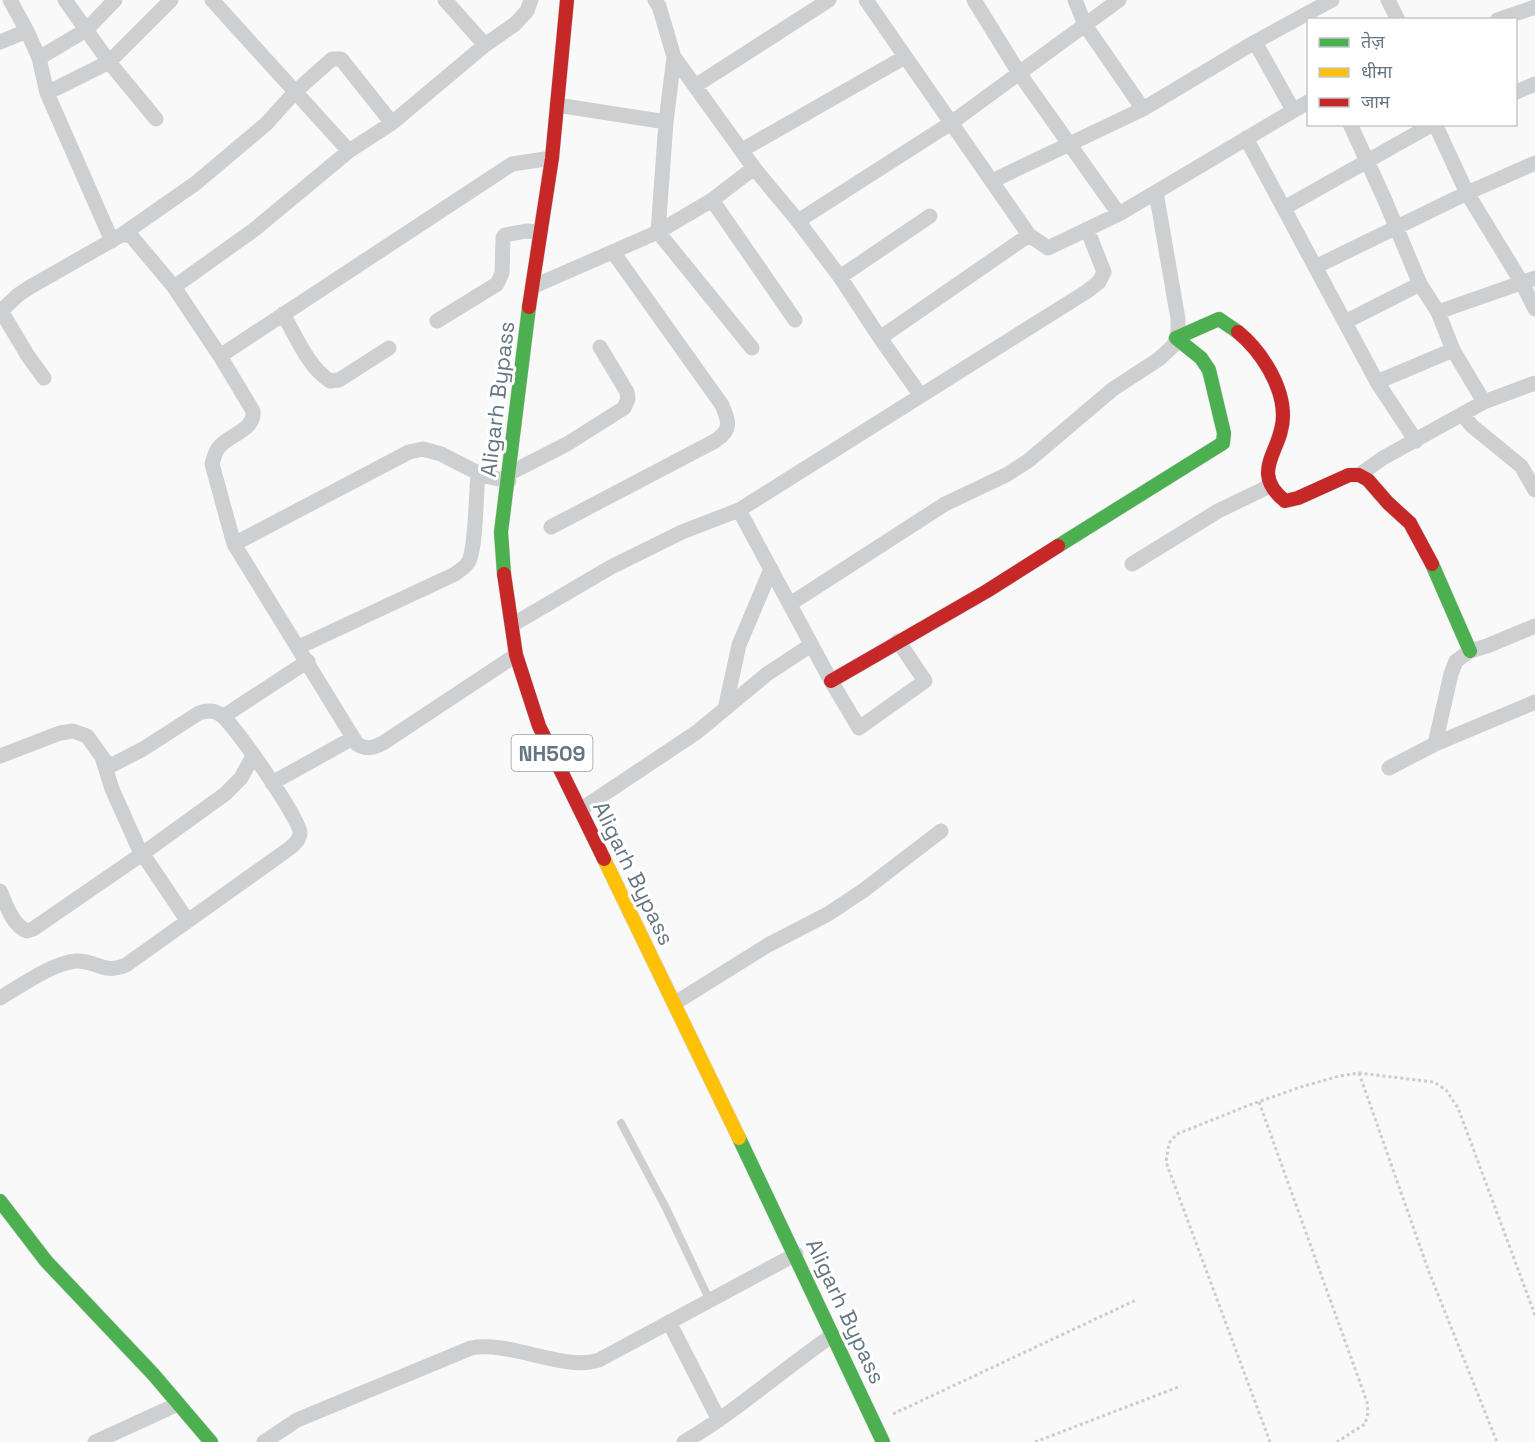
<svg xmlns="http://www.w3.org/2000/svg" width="1535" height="1442" viewBox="0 0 1535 1442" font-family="'Space Grotesk','Noto Sans Devanagari',sans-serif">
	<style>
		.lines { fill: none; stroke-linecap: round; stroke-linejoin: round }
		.fast-casing { stroke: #d5d6d7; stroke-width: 15 }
		.slow-casing { stroke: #d5d6d7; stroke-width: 15 }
		.jam-casing { stroke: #d5d6d7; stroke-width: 15 }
		.path { stroke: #cbcccd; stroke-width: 3; stroke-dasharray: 3 3; stroke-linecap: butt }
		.lane { stroke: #cecfd0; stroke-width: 8 }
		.street { stroke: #cecfd0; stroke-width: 15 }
		.fast { stroke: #4caf50; stroke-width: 14 }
		.slow { stroke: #ffc107; stroke-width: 14 }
		.jam { stroke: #c62828; stroke-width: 14 }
		.labels { text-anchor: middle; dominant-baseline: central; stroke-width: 6; stroke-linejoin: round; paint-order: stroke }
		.shield { fill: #fff; stroke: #939fa8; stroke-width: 1.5 }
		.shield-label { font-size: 21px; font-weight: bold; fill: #657683 }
		.street-label { font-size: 22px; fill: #657683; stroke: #fff }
	</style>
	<rect width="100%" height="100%" fill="#f9f9f9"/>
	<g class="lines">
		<defs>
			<path id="fast" d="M1058 546 1223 443 1224 433 1209 370 1201 358 1176 338 1219 319 1238 332
				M1432 564 1470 651
				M504 574 501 532 529 307
				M739 1138 883 1442
				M0 1201 46 1261 153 1374 211 1442"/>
			<path id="slow" d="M604 859 739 1138"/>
			<path id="jam" d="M529 307 552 158 567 0
				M1238 332C1261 351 1283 385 1283 416 1283 451 1248 471 1285 501L1298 498 1349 475H1359L1368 480 1388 503 1410 523 1432 564
				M504 574 516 655 539 726 604 859
				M831 681 987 591 1058 546"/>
		</defs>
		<use href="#fast" class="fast-casing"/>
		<use href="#slow" class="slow-casing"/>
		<use href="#jam" class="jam-casing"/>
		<path class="path" d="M1359 1073 1429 1272 1497 1442
			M1259 1102 1367 1402 1368 1413 1365 1424 1337 1442
			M893 1414 1136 1300
			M1035 1442 1181 1386
			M1270 1442 1166 1162 1169 1143 1177 1134 1252 1104 1301 1087 1339 1076 1359 1073 1434 1082 1446 1090 1458 1108 1535 1315"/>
		<path class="lane" d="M621 1123 666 1208 710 1301"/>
		<path class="street" d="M10 0 27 31 39 58 47 93 112 241
			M65 0 109 62 156 119
			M212 0 349 151
			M445 0 485 45
			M655 0 659 6 674 57 754 168 798 221 840 277 880 338 1029 235
			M866 0 1029 235 1048 248 1119 214 1308 102
			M974 0 1019 73 1119 214
			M1075 0 1085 25 1143 109 1255 42 1332 0
			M1388 0 1398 20
			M1497 20 1535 7
			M0 42 27 31
			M1255 42 1293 110
			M674 57 666 122 658 232 752 348
			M39 58 86 30 115 0
			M695 86 829 0
			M1516 92 1535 84
			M47 93 109 62 171 0
			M557 105 666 122
			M1350 124 1384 198 1420 284 1438 312 1453 350 1484 402 1535 383
			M1435 124 1467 193 1522 283 1535 309
			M1246 138 1377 382 1416 441
			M742 150 905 57
			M992 181 1143 109
			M712 200 795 320
			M1284 208 1433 124
			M798 221 951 123 1119 0
			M123 234 196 183 266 124 295 92 332 59H341L392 123
			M1315 267 1467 193 1535 163
			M840 277 930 216
			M174 287 255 229 349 151 392 123 485 45 515 24 527 11 531 0
			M532 287 658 232 712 200 754 168
			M0 309 28 356 44 378
			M1 311 18 295 30 287 123 234 132 237 174 287 220 356 253 411C255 430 231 434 220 446 215 451 214 457 212 464L234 544 357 744C367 750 373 748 383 743L516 655
			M1438 312 1535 278
			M283 314C296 336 308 367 330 381L339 380 389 348
			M437 321 497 284 502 273 503 238 505 235 526 231 540 232
			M1345 322 1420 284
			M880 338 921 396
			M220 356 512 164 552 158
			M1377 382 1453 350
			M1462 414 1472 426 1521 466 1535 490
			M510 473 567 444 624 408 628 399 627 392 600 347
			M1359 475 1383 458 1484 402
			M739 510 831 681 859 728 925 681 898 641
			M551 527 715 441C732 430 729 422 722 405L613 252
			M234 544 409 452 423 449 441 454 484 476 509 481
			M1132 564 1218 511 1270 486
			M790 604 945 504 1006 475 1028 461 1113 389 1159 359 1174 345 1178 331V319L1156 192
			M512 625 611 567 682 532 739 510 1086 292 1099 282 1104 272 1087 229
			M299 647 455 574C460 570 466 567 469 561 476 546 476 493 478 474
			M725 709 739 645 771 569
			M224 716 308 661
			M1435 744 1451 674 1456 661 1470 651 1487 646 1535 626
			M0 756 60 733 73 731 87 736 105 761 112 765 143 749 199 713C208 710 214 710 221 715 233 723 301 820 300 833 300 839 295 844 290 848L126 965C104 975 96 960 76 961 52 963 21 986 0 998
			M102 757 112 789 138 847 187 920
			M1389 768 1435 744 1535 702
			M272 783 353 738
			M580 810 697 732 767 674 811 645
			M0 891C6 904 12 925 27 931L33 929 142 854 225 794 241 778 253 756
			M675 1003 768 945 828 914 864 890 941 831
			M669 1322 719 1420
			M95 1442 178 1404
			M264 1442 297 1420 471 1348C509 1340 564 1372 599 1360L796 1254
			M684 1442C737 1411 783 1369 833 1335"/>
		<use href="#fast" class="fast"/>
		<use href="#slow" class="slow"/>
		<use href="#jam" class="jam"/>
	</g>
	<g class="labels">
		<rect class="shield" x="511.5" y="735" width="81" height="36" rx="4.5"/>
		<g class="shield-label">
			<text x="552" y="753">NH509</text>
		</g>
		<g class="street-label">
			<text transform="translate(497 399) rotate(-83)">Aligarh Bypass</text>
			<text transform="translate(634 873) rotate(64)">Aligarh Bypass</text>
			<text transform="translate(846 1311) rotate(65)">Aligarh Bypass</text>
		</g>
	</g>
	<rect x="1307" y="18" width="210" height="108" fill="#ffffff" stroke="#c1c8cd" stroke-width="1.5"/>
	<rect x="1319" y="38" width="30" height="9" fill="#4caf50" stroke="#c1c8cd" stroke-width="1.5"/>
	<text x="1361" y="48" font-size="18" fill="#657683">तेज़</text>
	<rect x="1319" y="68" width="30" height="9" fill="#ffc107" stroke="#c1c8cd" stroke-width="1.5"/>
	<text x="1361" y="78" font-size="18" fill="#657683">धीमा</text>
	<rect x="1319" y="98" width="30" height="9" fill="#c62828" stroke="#c1c8cd" stroke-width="1.5"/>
	<text x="1361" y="108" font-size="18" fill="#657683">जाम</text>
</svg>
